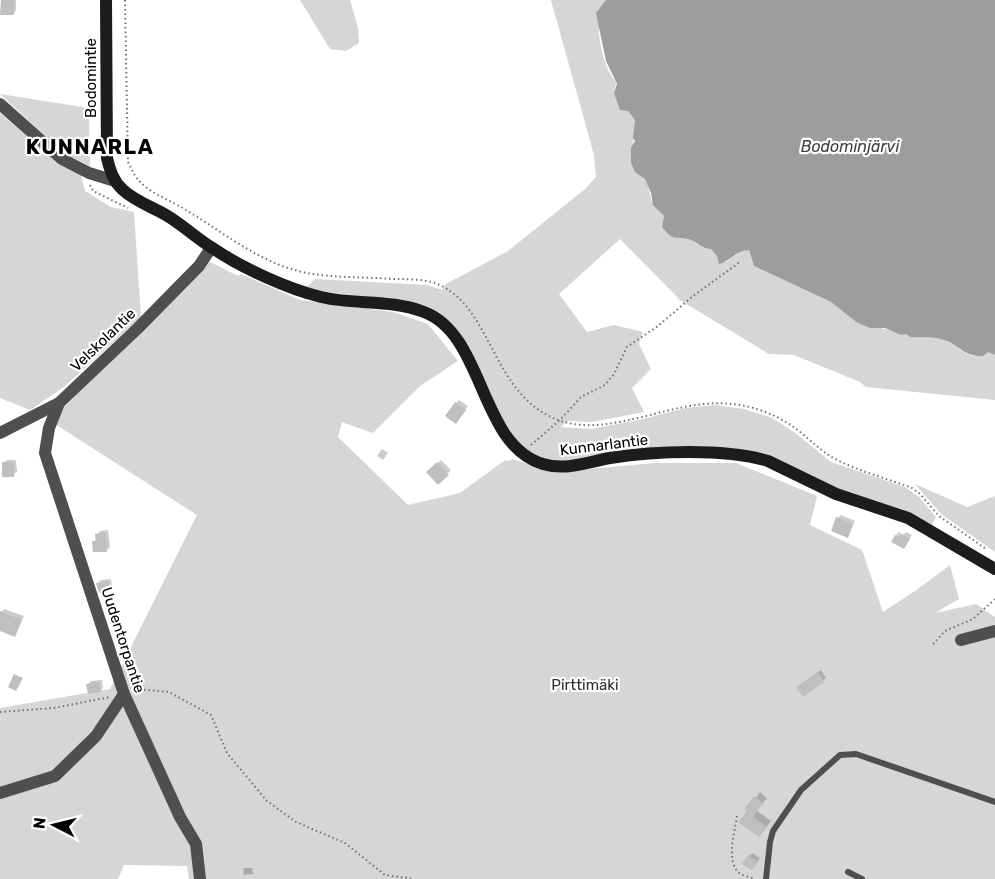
<svg xmlns="http://www.w3.org/2000/svg" width="995" height="879" viewBox="0 0 995 879" font-family="Rubik,sans-serif">
	<style>
		.green { fill: #d6d6d6 }
		.water { fill: #9d9d9d }
		.shadow { fill: #0003 }
		.building { fill: #bfbfbf }
		.lines { fill: none; stroke-linecap: round; stroke-linejoin: round }
		.path { stroke: #717171; stroke-width: 2; stroke-dasharray: 1.5 3; stroke-linecap: butt }
		.service { stroke: #4f4f4f; stroke-width: 6 }
		.minor { stroke: #4f4f4f; stroke-width: 12 }
		.tertiary { stroke: #4f4f4f; stroke-width: 12 }
		.secondary { stroke: #1c1c1c; stroke-width: 12 }
		.labels { text-anchor: middle; dominant-baseline: central; stroke-width: 4.5; stroke-linejoin: round; paint-order: stroke }
		.street-label { font-size: 15px; fill: #000; stroke: #fff }
		.park-label { font-size: 15px; fill: #2d2d2d; stroke: #fff }
		.water-label { font-size: 16px; font-style: italic; fill: #3e3e3e; stroke: #fff }
		.district-label { font-size: 21px; font-weight: bold; letter-spacing: 1.5px; fill: #000; stroke: #fff }
	</style>
	<rect width="100%" height="100%" fill="#fff"/>
	<path class="green" d="M300 0H350L358 28 359 43 346 51 330 49Z
		M551 0H606C604 10 598 23 599 33 600 48 606 71 616 82L614 93 635 120C636 133 631 148 632 162 632 173 640 172 645 179 650 186 649 195 652 201 654 206 660 212 664 216L662 227 664 229 689 239 706 249H711L718 256V260L726 262 745 249 749 250 754 266 831 302 856 322 906 334 911 337C922 338 933 336 944 340 960 345 968 364 988 352L995 355V400L866 387 860 382 794 355 769 354 680 300 620 239 559 294 587 332 614 325 643 332 639 344 651 369 632 388 644 412 592 422 568 421 561 427 591 429 639 420 686 408 715 405 744 409 772 418 794 432 831 462 905 487 919 497 936 517 932 525 910 514 846 494 742 450 571 462 545 459 528 451 517 440 499 414 462 337 414 303 320 291 306 288 315 279 427 285 442 290 446 284 508 251 585 189 596 177 594 155Z
		M0 94 89 108 90 166 64 153Z
		M0 113 56 161 81 175 85 191 111 207 134 212 141 317 64 387 30 410 0 398Z
		M210 262 238 276 241 274 300 300 393 312 428 324 458 361 420 386 373 433 342 422 338 437 408 505 460 493 505 460 509 461 512 459 555 472 655 463H736L817 496 810 525 862 550 883 612 915 591 950 565 959 599 935 613 976 604 995 617V879H189L187 866 124 865 118 879H0V708L110 689 197 515 50 421Z
		M915 484 967 507 995 496V552L941 514Z"/>
	<path class="water" d="M606 0H995V355L988 352 983 356C963 357 957 343 944 340 933 336 921 338 910 337L906 334 901 335 885 328H870L856 322 831 302 754 266 749 250C738 250 730 261 719 264L717 256 711 249C701 249 697 241 688 239 673 235 675 243 662 227L664 216 653 205 651 193 645 179 635 172 631 163V148L635 141 633 138 635 120 628 111 620 110 614 93 617 84 606 61 596 13Z"/>
	<path class="shadow" d="M2 0H16V10L13 14Z
		M459 400 468 406 459 419 456 403Z
		M382 449 388 453 383 460 377 456Z
		M7 460H16L17 472 13 475 4 463Z
		M441 460 451 470 438 483 428 472Z
		M841 515 855 521 848 536 838 518Z
		M108 530 110 547 107 550 94 542 100 531Z
		M899 532 903 535 906 532 912 535 904 547 896 535Z
		M111 579 112 587 109 590 98 583 101 580Z
		M4 609 24 616 15 635 0 627V615Z
		M821 670 826 678 803 694 801 684Z
		M102 680 103 688 100 691 88 684 91 681Z
		M760 792 767 798 757 811 771 821 764 830 740 821Z
		M752 853 760 858 755 865 749 856Z
		M244 868H252L253 874 243 875Z"/>
	<path class="building" d="M1 0H14V15H0Z
		M455 402 466 410 456 424 445 416Z
		M2 462H14V477H2Z
		M437 462 449 475 438 485 426 472Z
		M836 517 853 524 848 538 831 531Z
		M105 532 107 552H93L92 541H96L95 534Z
		M902 534 910 539 904 549 891 542 895 535 900 537Z
		M108 581 109 591 99 593 96 583Z
		M0 611 22 620 15 637 0 631Z
		M818 672 824 682 803 697 796 687Z
		M14 674 23 678 16 691 8 687Z
		M99 682 101 692 88 694 86 684Z
		M754 796 763 803 753 817 767 827 759 837 738 822 747 811 744 809Z
		M748 855 758 862 752 870 742 864Z"/>
	<g class="lines">
		<path class="path" d="M125 0 128 162C132 169 134 176 140 182 152 194 172 201 186 210 226 234 261 264 307 273 335 278 365 277 394 279 407 279 422 279 435 283 494 305 490 397 561 421 613 438 676 397 732 404 754 406 777 415 795 428 810 439 822 453 839 461 862 472 888 479 912 488L920 494 939 516 986 549
			M90 185 93 191 128 208
			M531 445 560 420 581 397 605 385 614 374 627 347 658 326 693 296 740 262
			M933 644 945 631 973 619 995 599
			M135 689 169 692 211 715 227 753 267 801 296 822 345 843 385 875 414 879
			M0 712 54 708 110 697
			M737 816C735 831 726 859 738 872 742 876 750 877 755 879"/>
		<path class="service" d="M848 872 862 879
			M766 879 770 842 773 831 801 790 840 755 856 754 995 802"/>
		<path class="minor" d="M0 104 62 159 89 173 115 181
			M59 403 49 428 45 453 124 694 180 817 196 844 200 879
			M961 640 995 631
			M0 793 55 776 96 736 124 694"/>
		<path class="tertiary" d="M0 433 59 403 138 328 199 266 211 248"/>
		<path class="secondary" d="M106 0 107 158C110 170 113 181 123 190 135 201 152 207 166 215 183 225 197 239 214 249 242 268 288 289 321 297 355 305 391 299 424 312 485 335 479 445 543 464 566 471 588 462 610 458 654 451 725 448 768 461L836 494 908 518 995 569"/>
	</g>
	<g class="labels">
		<g class="street-label">
			<text transform="translate(91 78) rotate(-90)">Bodomintie</text>
			<text transform="translate(103 340) rotate(-44)">Velskolantie</text>
			<text transform="translate(604 445) rotate(-7)">Kunnarlantie</text>
			<text transform="translate(123 640) rotate(72)">Uudentorpantie</text>
		</g>
		<g class="park-label">
			<text x="585" y="685">Pirttimäki</text>
		</g>
		<g class="water-label">
			<text x="850" y="146">Bodominjärvi</text>
		</g>
		<g class="district-label">
			<text x="90" y="146">KUNNARLA</text>
		</g>
	</g>
	<g transform="translate(54 825) rotate(277)" stroke="#ffffff" stroke-width="4.5" paint-order="stroke">
	<path d="M0-4.5L10 22L0 15L-10 22Z" fill="#000000"/>
	<text y="-9" font-size="16" font-weight="bold" text-anchor="middle" fill="#000000">N</text>
	</g>
</svg>
